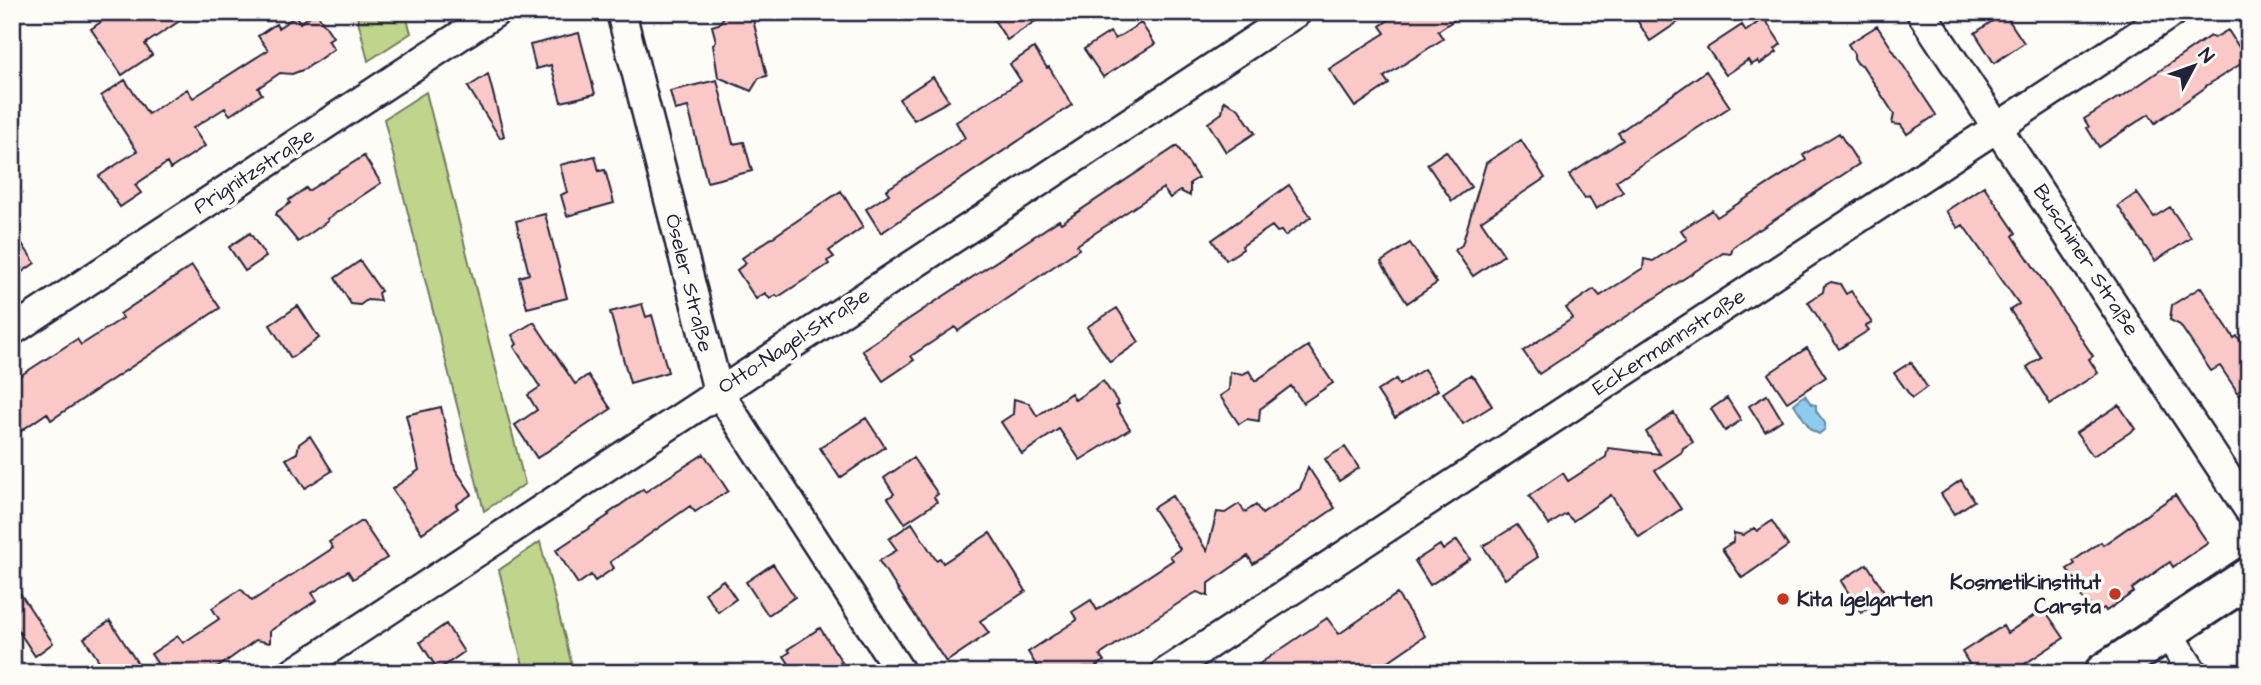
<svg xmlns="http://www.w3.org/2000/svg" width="2261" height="685" viewBox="0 0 2261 685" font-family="'Architects Daughter',sans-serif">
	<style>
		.green { fill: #bfd58b; stroke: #707c63; stroke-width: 2 }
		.water { fill: #8dccee; stroke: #6288a6; stroke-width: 2 }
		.building { fill: #fac9c7; stroke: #22223b; stroke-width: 2 }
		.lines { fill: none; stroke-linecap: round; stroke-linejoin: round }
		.street-casing { stroke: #22223b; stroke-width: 33 }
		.secondary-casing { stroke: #22223b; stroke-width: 44 }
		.street { stroke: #fdfcf7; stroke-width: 28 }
		.secondary { stroke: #fdfcf7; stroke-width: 38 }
		.poi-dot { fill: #c8321e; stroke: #fdfcf7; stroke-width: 2.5 }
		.labels { text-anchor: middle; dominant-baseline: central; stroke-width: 7; stroke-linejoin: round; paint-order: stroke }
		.street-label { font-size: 21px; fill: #22223b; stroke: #fdfcf7 }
		.poi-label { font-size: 21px; font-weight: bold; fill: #22223b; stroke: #fdfcf7; text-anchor: end }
	</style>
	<rect width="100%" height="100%" fill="#fdfcf7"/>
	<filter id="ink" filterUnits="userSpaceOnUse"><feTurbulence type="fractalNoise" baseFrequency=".0143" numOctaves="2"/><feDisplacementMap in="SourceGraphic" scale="14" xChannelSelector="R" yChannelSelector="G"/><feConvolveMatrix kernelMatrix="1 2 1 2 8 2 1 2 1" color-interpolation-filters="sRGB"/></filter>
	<g filter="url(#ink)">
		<path class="green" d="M356 12H405L411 33 368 61Z
			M426 92 525 484 484 511 384 119Z
			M540 542 574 673H525L499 570Z"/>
		<path class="water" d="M1805 395 1811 404 1816 405V411L1825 423V429L1819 434 1811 430 1794 404Z"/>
		<path class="building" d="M115 12H193L145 44 152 55 122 75 91 29Z
			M316 12 333 37 328 40 334 49 305 69 292 74 280 73 258 88 262 94 230 115 225 108 193 128 205 146 170 169 167 163 135 185 141 193 120 207 99 176 137 151 101 96 125 80 148 114 187 89 193 98 268 50 258 36 276 24 278 28 296 16 300 23Z
			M727 12H733L744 18 752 16 767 76 759 78 751 91 718 77 713 45 716 41 712 26 719 24Z
			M989 12H1049L1007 40Z
			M1400 12H1466L1438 31 1443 39 1384 77 1389 84 1355 107 1329 69 1385 33 1380 26Z
			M1632 12H1693L1650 41Z
			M2004 13 2024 43 1994 63 1975 33Z
			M1764 18 1781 44 1775 49 1777 52 1760 64 1758 61 1751 65 1748 60 1726 75 1707 48 1742 25 1746 31Z
			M1141 23 1155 44 1103 77 1084 49 1110 32 1115 39Z
			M1877 26 1936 115 1907 134 1901 125 1892 124 1894 114 1862 65 1858 64 1854 58V54L1848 44Z
			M2228 30 2247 60 2206 86V87L2155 123 2149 114 2099 147 2087 128 2089 127 2084 119 2119 97 2120 98 2210 36 2214 38Z
			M579 33 595 94 561 102 551 65 536 69 530 45Z
			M1034 48 1047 68 1049 67 1072 105 881 233 866 209 889 194 886 190 965 138 956 122 1021 81 1010 64Z
			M1706 71 1730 107 1616 181 1623 192 1596 209 1589 197 1585 199 1569 175 1623 140 1618 133Z
			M488 74 504 136 500 138 468 87Z
			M933 77 949 101 914 120 899 99Z
			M717 80 733 144 744 142 752 171 707 182 688 107 675 110 670 91Z
			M1224 101 1238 108 1255 133 1226 152 1208 123 1222 113Z
			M1839 133 1859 164 1759 230 1758 229 1733 247 1731 254 1723 253 1539 374 1523 351 1573 318 1566 308 1594 289 1600 296 1643 268 1644 259 1653 261 1687 239 1681 230 1712 210 1717 217 1806 160 1803 155Z
			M1521 140 1545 178 1481 221 1504 255 1473 276 1455 250 1462 245 1486 163Z
			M1177 146 1198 178 1190 183V196L1180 191 1170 198 1163 188 1077 245 1079 249 1024 287 958 331 955 327 911 356 914 360 883 381 862 350 1059 220 1061 223Z
			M1446 151 1471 187 1452 201 1427 164Z
			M364 156 381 183 327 219 328 221 298 242 276 215 277 212 290 203 289 200 306 188 308 191Z
			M595 156 599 171 605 170 614 203 567 216 561 195 567 192 560 165Z
			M1289 185 1311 217 1285 236 1281 231 1277 232 1272 226 1242 246 1243 249 1226 260 1212 240Z
			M1984 186 2016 233 2013 236 2093 356 2089 359 2098 373 2050 404 2027 367 2041 357 2010 310 2019 304 1963 225 1958 228 1946 211Z
			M841 191 863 227 829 251 834 257 827 261 829 264 778 297 776 295 770 299 765 293 756 299 737 270 746 263 742 258Z
			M2137 193 2154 217 2170 207 2191 238 2155 261 2118 206Z
			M545 214 567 298 527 308 519 277 529 274 516 221Z
			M12 229 35 263 12 279Z
			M250 233 266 257 245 271 229 247Z
			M1410 243 1437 283 1407 303 1381 262Z
			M360 261 381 291 378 293 380 301 367 300 360 305 351 304 335 278Z
			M192 266 220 308 51 420 47 413 12 437V381L77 339 81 345 123 318 120 314Z
			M1831 282 1840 284 1846 294 1851 291 1872 323 1866 326 1869 330 1839 349 1808 302 1823 292 1824 286Z
			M2201 287 2234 338 2237 336 2249 353V409L2220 366 2211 371 2180 325 2170 320 2172 305Z
			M642 304 646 317 652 315 668 372 630 383 610 312Z
			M298 306 319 338 291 358 270 325Z
			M1117 308 1139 342 1110 362 1087 327Z
			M534 322 575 384 588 375 611 409 537 458 515 425 537 410 528 395 540 387 514 347 517 344 512 335Z
			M1308 346 1333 383 1303 403 1291 386 1260 409 1259 421 1247 419 1239 424 1220 396 1229 390 1230 372 1243 374 1249 371 1255 381Z
			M1807 348 1826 377 1787 402 1768 374Z
			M1911 362 1927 387 1912 398 1894 373Z
			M1424 369 1438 390 1395 418 1377 391 1396 379 1399 385Z
			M1470 375 1475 378 1492 406 1463 424 1443 393Z
			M1103 381 1119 404 1116 406 1130 429 1080 460 1059 429 1022 454 1001 422 1013 414 1014 399 1029 403 1037 416 1071 393 1075 400Z
			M1767 395 1782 420 1765 431 1749 406Z
			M1727 398 1741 420 1725 431 1711 409Z
			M2119 405 2135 429 2093 456 2076 433Z
			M441 407 455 469 472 494 456 505 458 508 422 533 392 489 419 470 406 415Z
			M1674 413 1693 442 1683 448 1682 452 1655 470 1681 509 1639 537 1611 495 1573 521 1566 514 1549 525 1529 496 1563 473 1568 481 1606 457 1608 448 1660 454 1646 432Z
			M866 418 885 447 840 478 820 448Z
			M310 436 332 471 305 488 286 459 297 453 299 444Z
			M1345 447 1359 468 1339 481 1325 459Z
			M704 454 728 491 695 512 690 506 610 562 614 568 595 581 591 575 578 584 556 550 609 515 608 514 643 489 645 492Z
			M913 458 938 494 934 497 937 502 905 523 888 498 894 494 884 478Z
			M1308 467 1335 508 1253 564 1248 556 1208 584V596L1197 592 1188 597 1100 655 1104 661 1086 673H1041L1028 652 1077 620 1072 612 1091 600 1097 610 1173 560 1170 556 1180 549 1153 508 1172 496 1207 551 1217 512 1225 513 1239 504 1245 512 1256 505 1262 514 1300 489Z
			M1961 480 1974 501 1954 514 1941 494Z
			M2175 495 2208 543 2173 567 2170 562 2132 589 2134 592 2106 611 2104 608 2096 613 2090 605 2088 607 2070 579 2073 578 2067 569 2075 564 2073 561 2101 542 2103 545Z
			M362 521 387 558 353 579 348 571 312 593 317 600 270 631V643L256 640 210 673H164L151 654 178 636 183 643 219 619 212 608 241 589 252 601 333 548 329 542Z
			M1772 521 1788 546 1742 578 1722 549 1733 542 1734 533 1743 535 1754 528 1757 531Z
			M912 523 936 560 940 558 943 563 990 533 1026 591 980 621 989 633 946 662 879 561 897 550 889 539Z
			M1517 525 1538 557 1505 579 1483 546Z
			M1457 540 1470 559 1430 585 1415 561 1440 545 1443 550Z
			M773 564 795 597 768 615 746 582Z
			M1867 564 1887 596 1861 613 1841 581Z
			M723 580 736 599 718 612 705 593Z
			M12 581 53 643 35 656 12 621Z
			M1397 594 1425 636 1371 673H1246L1327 618 1339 634Z
			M2044 609 2064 638 2011 673H1975L1962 652 2003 626 2007 633Z
			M110 621 144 673H107L84 638Z
			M446 624 464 652 438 670 420 642Z
			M820 628 842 662 826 673H795L784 656 790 652 788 649Z"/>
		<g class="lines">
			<defs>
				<path id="street" d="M621 12 718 391 901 673
					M1921 12 2249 510
					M12 331 496 12
					M2167 632 2193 673
					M293 673C628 453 961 230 1297 12
					M1165 673 2173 12"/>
				<path id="secondary" d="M2104 673 2249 577"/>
			</defs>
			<use href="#street" class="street-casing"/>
			<use href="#secondary" class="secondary-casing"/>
			<use href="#street" class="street"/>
			<use href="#secondary" class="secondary"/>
		</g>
	</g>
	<g class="poi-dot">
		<circle cx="2115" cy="594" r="7"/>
		<circle cx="1783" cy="599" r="7"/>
	</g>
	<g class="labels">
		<g class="street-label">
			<text transform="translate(254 171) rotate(-33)">Prignitzstraße</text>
			<text transform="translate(2086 260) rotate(57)">Buschiner Straße</text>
			<text transform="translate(689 283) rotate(76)">Öseler Straße</text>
			<text transform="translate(794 341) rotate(-33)">Otto-Nagel-Straße</text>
			<text transform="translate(1669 342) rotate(-33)">Eckermannstraße</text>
		</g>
		<g class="poi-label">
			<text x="2101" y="582">Kosmetikinstitut<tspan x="2101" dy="24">Carsta</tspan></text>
			<text x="1797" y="599" text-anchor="start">Kita Igelgarten</text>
		</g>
	</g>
	<rect width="2261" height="685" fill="none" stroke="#fdfcf7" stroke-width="42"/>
	<rect x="21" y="21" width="2219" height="643" fill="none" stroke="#22223b" stroke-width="2.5" filter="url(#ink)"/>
	<g transform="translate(2194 66) rotate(49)" stroke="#fdfcf7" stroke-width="5" paint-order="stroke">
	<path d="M0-5L12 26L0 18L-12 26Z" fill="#22223b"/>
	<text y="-10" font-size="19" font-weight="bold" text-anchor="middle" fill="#22223b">N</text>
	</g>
</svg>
